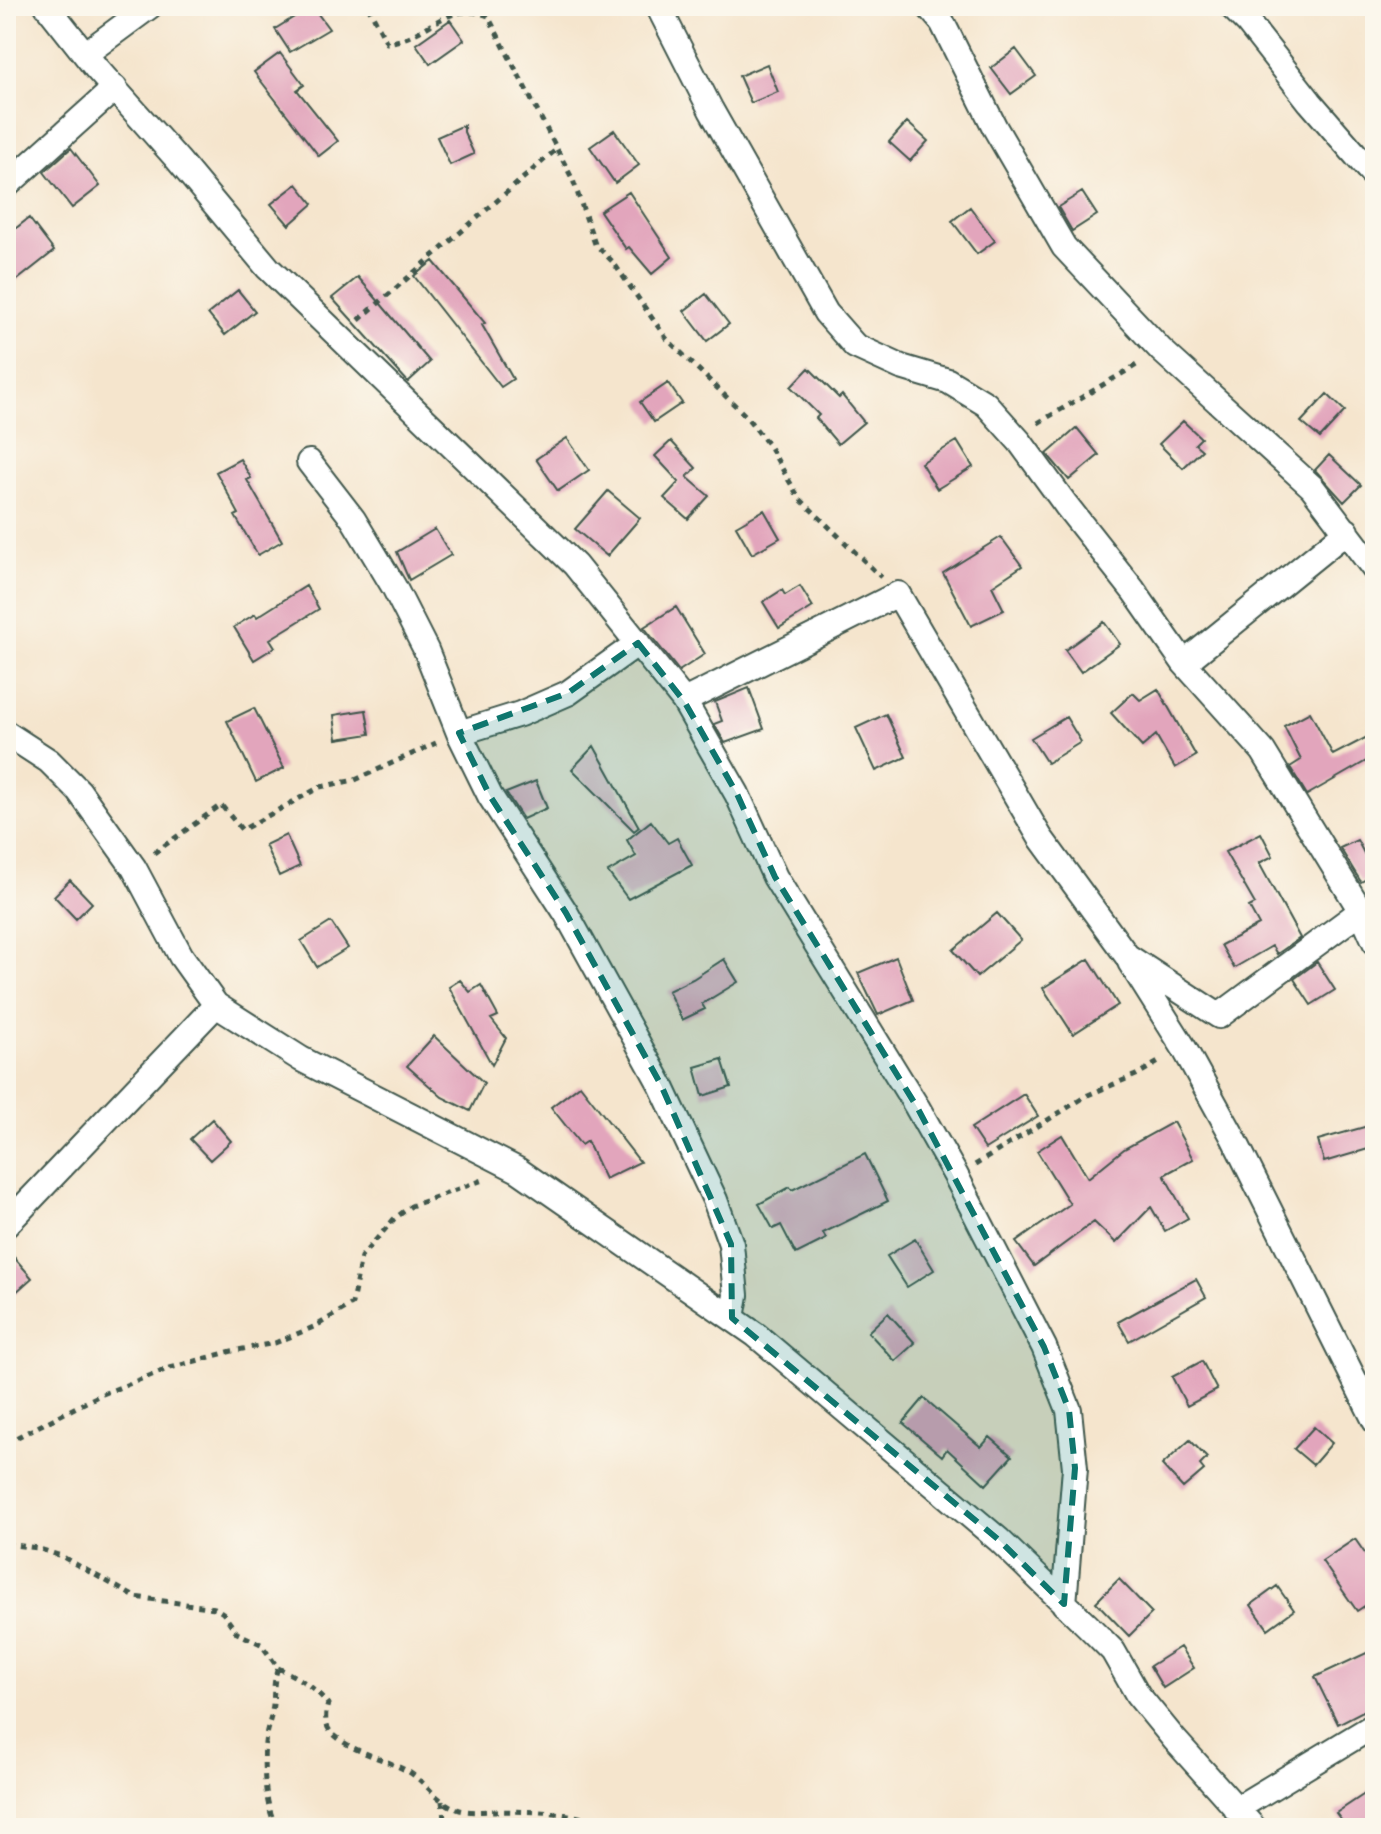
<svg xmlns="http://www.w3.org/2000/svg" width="1381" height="1834" viewBox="0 0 1381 1834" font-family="Itim,sans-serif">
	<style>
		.building { fill: #e2a5bc }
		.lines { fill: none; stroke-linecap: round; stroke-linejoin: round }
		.street-casing { stroke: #3f564b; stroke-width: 28 }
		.path { stroke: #3f564b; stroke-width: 5; stroke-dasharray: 6 6; stroke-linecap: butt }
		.street { stroke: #fff; stroke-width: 24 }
		.marked { fill: #0f766e; fill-opacity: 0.2; stroke: #0f766e; stroke-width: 6; stroke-dasharray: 16 10; stroke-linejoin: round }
	</style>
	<rect width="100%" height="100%" fill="#fbf7ec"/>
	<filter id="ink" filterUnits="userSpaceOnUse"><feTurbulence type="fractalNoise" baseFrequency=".0125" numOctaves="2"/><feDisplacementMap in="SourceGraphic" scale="16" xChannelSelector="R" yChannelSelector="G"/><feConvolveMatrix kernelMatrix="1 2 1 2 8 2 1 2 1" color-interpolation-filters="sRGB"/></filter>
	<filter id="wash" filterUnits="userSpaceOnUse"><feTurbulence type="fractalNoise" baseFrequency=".006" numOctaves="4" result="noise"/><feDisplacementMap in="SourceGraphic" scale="32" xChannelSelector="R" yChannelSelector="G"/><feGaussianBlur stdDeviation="1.8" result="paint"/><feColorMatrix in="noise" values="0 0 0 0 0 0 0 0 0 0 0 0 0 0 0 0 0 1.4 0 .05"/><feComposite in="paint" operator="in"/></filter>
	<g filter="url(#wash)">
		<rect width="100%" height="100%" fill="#f5e5cd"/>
		<g id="blocks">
			<path class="building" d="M312 6 329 29 290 52 275 29Z
				M450 20 464 40 430 64 416 44Z
				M1016 49 1036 76 1011 94 991 68Z
				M280 53 304 85 297 90 338 141 319 156 254 72Z
				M767 64 778 92 751 103 739 76Z
				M907 122 928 141 910 161 889 142Z
				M464 125V132L474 154 450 165 437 137Z
				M614 130 639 165 615 183 590 147Z
				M71 148 100 186 72 208 44 172Z
				M297 184 313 204 289 225 271 204Z
				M629 192 672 257 652 274 629 247 626 249 600 211Z
				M1082 192 1097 215 1072 231 1058 207Z
				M970 207 995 241 977 254 952 221Z
				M29 218 54 251 6 289V236Z
				M433 261 485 323 482 325 513 379 501 387 414 276Z
				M358 277 430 362 408 382 332 298Z
				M238 290 255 311 225 335 208 314Z
				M706 294 729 324 707 341 684 311Z
				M809 368 839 398 842 395 864 422 838 444 816 418 819 415 791 387Z
				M668 383 682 403 654 422 640 402Z
				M1327 394 1345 411 1320 438 1301 422Z
				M1183 421 1201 438 1195 444 1202 450 1183 468 1159 444Z
				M1077 428 1099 455 1069 480 1047 454Z
				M567 438 589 470 558 491 536 459Z
				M671 441 696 468 687 477 709 496 688 519 664 498 679 482 655 456Z
				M957 441 973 467 937 489 921 463Z
				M1329 455 1361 485 1344 502 1315 470Z
				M240 459 251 478 247 480 282 541 258 555 235 516 239 514 216 472Z
				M608 491 640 518 607 556 575 529Z
				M764 510 780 538 752 554 736 526Z
				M435 529 451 555 409 580 397 552Z
				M1001 537 1022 566 992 586 1004 610 971 626 943 573Z
				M306 586 319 609 270 639 275 647 254 660 234 627 255 614 257 617Z
				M800 586 813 607 779 628 763 602 782 590 785 595Z
				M676 607 705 654 679 671 644 627Z
				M1104 622 1120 644 1081 672 1065 650Z
				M749 688 764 729 725 743 714 724 722 721 715 702Z
				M1158 689 1196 756 1175 768 1156 735 1142 747 1111 713 1133 693 1140 700Z
				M254 708 284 768 256 782 227 721Z
				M366 710 370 734 337 739 334 715Z
				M1310 712 1333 755 1375 733V756L1307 795 1290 767 1301 760 1284 726Z
				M886 714 906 757 876 771 856 728Z
				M1066 717 1081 742 1047 763 1031 738Z
				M594 746 639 827 634 831 572 769Z
				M536 781 547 808 523 819 506 793Z
				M651 821 668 843 677 838 692 865 628 899 608 872 636 856 627 840Z
				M1261 833 1273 856 1259 863 1300 938 1277 954 1272 946 1234 968 1221 945 1259 925 1249 907 1255 904 1225 852Z
				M286 835 300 866 279 876 265 845Z
				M1357 840 1375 874 1361 882 1340 848Z
				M70 880 92 903 76 919 54 896Z
				M997 913 1021 940 977 977 953 950Z
				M331 922 348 948 317 967 301 941Z
				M896 957 913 1000 878 1015 858 973Z
				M724 959 738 982 702 1004 705 1009 682 1020 668 991 693 979Z
				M1089 959 1118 1005 1073 1034 1043 988Z
				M1317 962 1335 990 1311 1005 1294 979Z
				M460 980 470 992 481 985 498 1016 491 1019 506 1038 492 1065 449 987Z
				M434 1036 484 1083 470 1111 442 1097 407 1066Z
				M722 1059 731 1087 703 1096 695 1067Z
				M580 1085 640 1162 605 1179 587 1141 581 1145 551 1107Z
				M1024 1094 1038 1116 985 1149 971 1128Z
				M212 1119 231 1141 210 1160 190 1139Z
				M1173 1122 1193 1159 1164 1175 1188 1218 1165 1231 1151 1207 1116 1243 1094 1222 1034 1266 1016 1242 1070 1204 1037 1151 1062 1135 1088 1178 1124 1149Z
				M1375 1124V1147L1324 1162 1318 1140Z
				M865 1154 888 1201 823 1233 826 1239 796 1254 781 1225 773 1229 759 1204 790 1187 792 1190Z
				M915 1239 934 1270 907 1287 887 1256Z
				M6 1248 32 1278 6 1301Z
				M1196 1279 1206 1297 1129 1341 1118 1322Z
				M888 1313 915 1343 895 1361 868 1332Z
				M1202 1361 1217 1390 1187 1406 1172 1377Z
				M924 1398 981 1447 990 1437 1012 1456 986 1485 947 1449 942 1456 903 1423Z
				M1314 1427 1332 1443 1313 1465 1294 1449Z
				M1190 1440 1207 1458 1200 1465 1204 1470 1183 1488 1162 1465Z
				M1355 1539 1375 1568V1599L1357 1611 1322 1561Z
				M1119 1579 1152 1613 1129 1636 1096 1602Z
				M1277 1586 1294 1610 1268 1629 1251 1605Z
				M1180 1647 1194 1668 1163 1688 1150 1666Z
				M1375 1649V1705L1338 1724 1315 1677Z
				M1375 1787V1828H1347L1336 1813Z"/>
		</g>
	</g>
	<g filter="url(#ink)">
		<use href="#blocks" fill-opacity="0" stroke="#3f564b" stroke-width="2"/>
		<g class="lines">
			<defs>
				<path id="street" d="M47 6 96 68 178 160 268 268 575 565 684 701 737 794 775 877 917 1107 956 1176 1044 1347 1069 1410 1075 1468 1064 1604
					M658 6 711 110 826 313 855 346 901 367 948 381 986 404 1020 442 1066 505 1133 590 1184 663 1263 751 1361 911 1375 942
					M928 6 942 22 995 128 1064 247 1161 350 1312 487 1375 570
					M1231 6 1248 23 1310 102 1375 177
					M85 54 150 6
					M6 186 115 88
					M309 462 353 519 394 587 426 650 459 733 490 796 566 913 661 1085 715 1200 731 1244 736 1295 732 1318
					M1184 663 1347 531
					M684 701 898 594 1040 837 1127 956 1219 1016 1361 911
					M6 733 49 761 79 791 134 868 181 956 216 1005 301 1059 518 1170 756 1335 999 1540 1088 1626 1113 1651 1138 1695 1174 1739 1254 1828
					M459 733 520 714 568 693 638 643
					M1130 962 1184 1048 1233 1137 1375 1421
					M6 1225 216 1005
					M1236 1809 1375 1725"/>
			</defs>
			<use href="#street" class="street-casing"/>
			<path class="path" d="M368 6 387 43C429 37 445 0 488 16L573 180 595 244 613 262 666 338 745 415 768 444 799 498 881 577
				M359 320 558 148
				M1038 423 1140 363
				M154 853 221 805 242 830 320 787 355 780 436 743
				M975 1165 1088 1095 1136 1075 1162 1060
				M6 1443 100 1395 170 1368 232 1351 275 1343 316 1326 352 1304 361 1257 394 1219 411 1206 483 1180
				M6 1544 37 1548 61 1556 135 1597 215 1608 223 1613 237 1633 261 1644 278 1668C272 1683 275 1696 272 1711 271 1720 267 1727 266 1736 262 1758 264 1810 278 1828
				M278 1668C297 1677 315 1687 328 1704 325 1713 324 1725 331 1732 352 1753 382 1757 407 1771 427 1782 435 1802 460 1810 471 1813 486 1811 497 1811 538 1812 573 1810 610 1828
				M442 1801 445 1828
				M6 1817 17 1828"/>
			<use href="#street" class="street"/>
		</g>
	</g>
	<path class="marked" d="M638 643 684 701 737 794 775 877 917 1107 1044 1347 1069 1410 1075 1468 1064 1604 999 1540 732 1318 731 1244 661 1085 566 913 490 796 459 733 568 693Z"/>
	<rect width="1381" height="1834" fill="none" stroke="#fbf7ec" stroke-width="32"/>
</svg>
